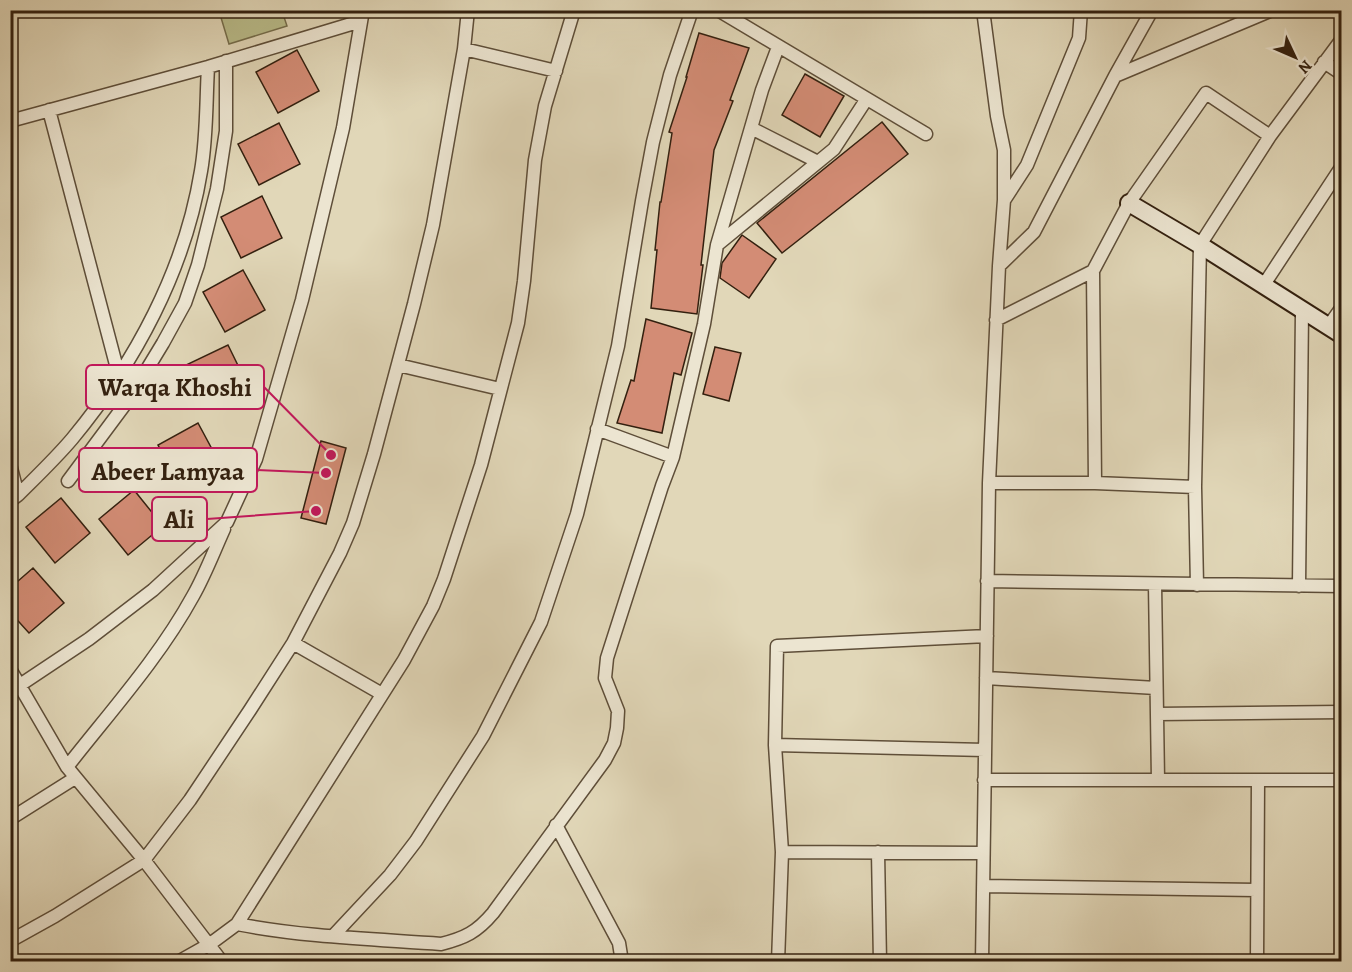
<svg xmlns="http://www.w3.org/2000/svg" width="1352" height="972" viewBox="0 0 1352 972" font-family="Alegreya,serif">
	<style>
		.green { fill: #b9bc8a; stroke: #766e4c; stroke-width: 1.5 }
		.building { fill: #d38c75; stroke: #33200f; stroke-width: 1.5 }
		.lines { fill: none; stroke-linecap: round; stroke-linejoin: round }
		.lane-casing { stroke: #5e4e39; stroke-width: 9 }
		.street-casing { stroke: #5e4e39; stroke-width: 15 }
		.secondary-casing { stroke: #33200f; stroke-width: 20 }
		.lane { stroke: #ece5d1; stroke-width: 6 }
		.street { stroke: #ece5d1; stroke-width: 12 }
		.secondary { stroke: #ece5d1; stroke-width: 16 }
		.leader { fill: none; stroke: #c2185b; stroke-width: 2 }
		.callout-dot { fill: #c2185b; stroke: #ece5d1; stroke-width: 2 }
		.callout { fill: #ece5d1; stroke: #c2185b; stroke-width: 2 }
		.callout-label { font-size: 26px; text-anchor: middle; font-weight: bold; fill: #33200f }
	</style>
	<rect width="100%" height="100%" fill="#e1d7b8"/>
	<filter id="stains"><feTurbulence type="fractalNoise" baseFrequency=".00333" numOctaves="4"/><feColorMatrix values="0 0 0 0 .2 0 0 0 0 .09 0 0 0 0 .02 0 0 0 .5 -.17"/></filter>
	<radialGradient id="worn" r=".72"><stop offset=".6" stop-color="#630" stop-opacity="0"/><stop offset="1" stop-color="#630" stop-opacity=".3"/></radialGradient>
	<path class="green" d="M219 11H282L287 26 229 44Z"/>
	<path class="building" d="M699 33 749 48 730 100 733 101 714 150 701 265H703L697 314 651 308 657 250H655L660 202H661L672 133 669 132 687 77H686Z
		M297 50 319 91 278 113 256 72Z
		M805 74 844 96 820 137 782 115Z
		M882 122 908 154 782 253 757 223Z
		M279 123 300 164 259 185 238 144Z
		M262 196 282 238 241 258 221 217Z
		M742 235 776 259 749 298 720 278 722 263Z
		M243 270 265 310 225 332 203 292Z
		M646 319 692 333 681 375 674 373 662 433 617 423 631 380 634 381Z
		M228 345 248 386 206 406 186 365Z
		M715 347 741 353 729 401 703 394Z
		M198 423 220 464 179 486 158 445Z
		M321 441 346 448 326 524 301 518Z
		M134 490 163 526 128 555 99 519Z
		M61 498 90 533 55 563 26 527Z
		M33 568 64 603 29 633 10 612V588Z"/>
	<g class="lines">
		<defs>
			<path id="lane" d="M10 11 11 10"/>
			<path id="street" d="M718 10 926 134
				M983 10 997 116 1004 150V200L999 266
				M464 49 556 71
				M1324 62 1342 74
				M1115 76 1272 10
				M49 110 119 376
				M10 121 208 67 361 21
				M751 128 818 162
				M1005 199 1027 165 1079 38 1081 10
				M717 245 834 149 866 100
				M1093 271 1095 483
				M1263 286 1342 166
				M996 320 1093 271 1129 203 1206 93 1270 136
				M1328 327 1342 307
				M398 365 500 389
				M597 429 673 457
				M10 464 18 495
				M68 481 129 399 163 343 185 303 198 265 217 189 226 131V61
				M989 483H1095L1195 487
				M10 501 18 495C36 477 55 459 72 439 135 363 185 270 201 171 207 137 206 101 208 67
				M987 581 1342 586
				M1155 584 1158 780
				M1197 585 1195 487 1200 245 1270 136 1342 39
				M1299 586 1302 311
				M293 643 382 694
				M10 669 67 767 144 860 222 962
				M986 678 1156 688
				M10 690 20 685 89 639 153 590 227 522 256 459 302 300 343 128 363 10
				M1157 714 1342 712
				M775 745 985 750
				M67 767C110 712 159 658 193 596 205 575 214 551 224 529
				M984 780H1342
				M10 819 75 778
				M556 825 619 943 622 962
				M782 852 983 853
				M878 852 880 962
				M983 886 1257 890
				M237 924C304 937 373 939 441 944 465 938 477 932 493 913L605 760 614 743 617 728 618 711 605 678 607 658 662 486 673 457 704 324 717 245 762 90 778 47
				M333 936 390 875 416 841 483 736 541 622 577 514 618 346 642 201 653 142 670 75 692 10
				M10 941 55 916 144 860 190 800 250 710 293 643 340 553 353 523 374 454 414 304 433 225 464 49 468 10
				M178 962 210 944 237 924 404 660 433 606 444 579 481 465 518 323 524 281 535 160 545 106 574 10
				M778 962 782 852 775 745 777 646 987 636
				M982 962 989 483 999 266 1034 232 1115 76 1152 10
				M1257 962 1258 780"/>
			<path id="secondary" d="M1129 203 1200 245 1342 335"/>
		</defs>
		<use href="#lane" class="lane-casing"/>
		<use href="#street" class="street-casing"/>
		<use href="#secondary" class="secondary-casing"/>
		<use href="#lane" class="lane"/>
		<use href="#street" class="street"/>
		<use href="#secondary" class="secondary"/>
	</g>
	<path class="leader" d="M331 455L264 387M326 473L257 470M316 511L207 519"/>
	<g class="callout-dot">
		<circle cx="331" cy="455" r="6"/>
		<circle cx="326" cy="473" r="6"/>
		<circle cx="316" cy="511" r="6"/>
	</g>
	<g class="callout">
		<rect x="86" y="365" width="178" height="44" rx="6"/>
		<rect x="79" y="448" width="178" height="44" rx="6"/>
		<rect x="152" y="497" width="55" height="44" rx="6"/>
	</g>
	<g class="callout-label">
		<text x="175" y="396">Warqa Khoshi</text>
		<text x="168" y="480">Abeer Lamyaa</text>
		<text x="179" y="528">Ali</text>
	</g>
	<rect width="1352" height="972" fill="none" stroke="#e1d7b8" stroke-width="36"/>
	<rect x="12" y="12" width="1328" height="948" fill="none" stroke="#33200f" stroke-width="3"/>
	<rect x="18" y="18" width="1316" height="936" fill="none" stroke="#33200f" stroke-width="1.5"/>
	<g transform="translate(1295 57) rotate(134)" stroke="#ece5d1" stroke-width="4.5" paint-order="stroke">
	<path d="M0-4.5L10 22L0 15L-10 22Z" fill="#33200f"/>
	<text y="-9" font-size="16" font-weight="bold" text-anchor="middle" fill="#33200f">N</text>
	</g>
	<rect width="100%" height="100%" filter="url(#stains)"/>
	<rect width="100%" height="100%" fill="url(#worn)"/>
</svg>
